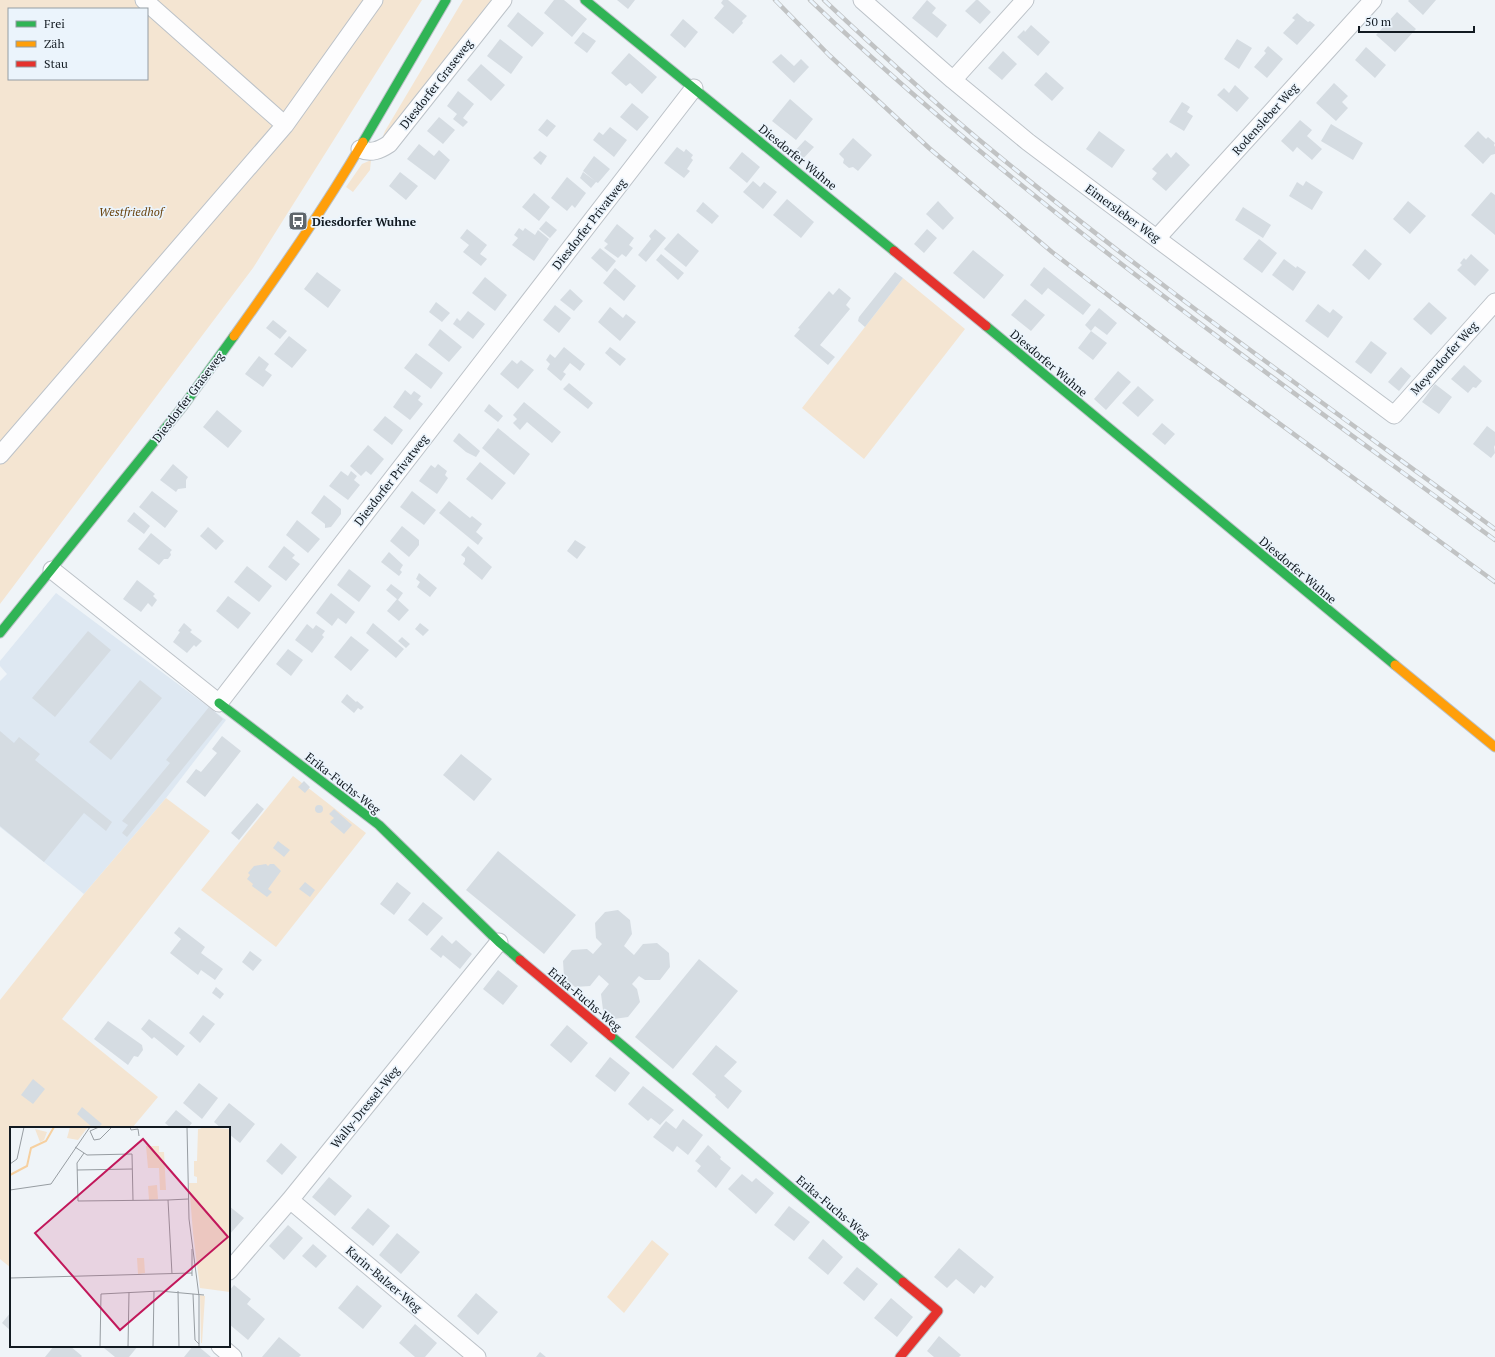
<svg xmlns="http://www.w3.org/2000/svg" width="1495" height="1357" viewBox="0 0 1495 1357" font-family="'PT Serif',serif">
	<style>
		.built { fill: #dee8f2 }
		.green { fill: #f4e5d2; fill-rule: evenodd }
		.building { fill: #d5dce2 }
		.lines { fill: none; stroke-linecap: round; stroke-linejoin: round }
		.street-casing { stroke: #bcc2c8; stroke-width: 19 }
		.fast-casing { stroke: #bcc2c8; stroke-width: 11 }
		.slow-casing { stroke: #bcc2c8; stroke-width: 11 }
		.jam-casing { stroke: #bcc2c8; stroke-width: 11 }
		.street { stroke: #fdfdfe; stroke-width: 17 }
		.fast { stroke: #30b455; stroke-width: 9 }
		.slow { stroke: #ff9f0a; stroke-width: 9 }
		.jam { stroke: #e5322d; stroke-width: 9 }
		.rail-casing { stroke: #c1c3c4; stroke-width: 4.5 }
		.rail { stroke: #ebf4fc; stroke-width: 3; stroke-dasharray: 9; stroke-linecap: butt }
		.labels { text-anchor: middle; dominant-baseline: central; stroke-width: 3.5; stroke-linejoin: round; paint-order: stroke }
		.street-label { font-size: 12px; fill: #121a21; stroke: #ebf4fc }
		.park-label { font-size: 12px; font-style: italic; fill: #6b4510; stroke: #ebf4fc }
		.poi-label { font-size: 12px; font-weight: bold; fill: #121a21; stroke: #ebf4fc; text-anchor: start }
		.inset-river { fill: none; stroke: #f6d0a0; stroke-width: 2 }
		.inset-road { fill: none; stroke: #979da2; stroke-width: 1 }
		.view { fill: #c2185b; fill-opacity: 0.15; stroke: #c2185b; stroke-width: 2 }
		.inset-edge { fill: none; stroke: #121a21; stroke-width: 2 }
	</style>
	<rect width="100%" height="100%" fill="#eff4f8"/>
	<path class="built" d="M56 593 226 720 166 798 84 894 0 827V681L7 674 0 666V661Z"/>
	<path class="green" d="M0 0H422L253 268 0 604ZM9 9H147V79H9Z
		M463 0H492L381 141 385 131Z
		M371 160 370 170 353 192 346 187 362 164Z
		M903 278 965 329 864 459 802 408Z
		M293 776 366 833 276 947 201 890Z
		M166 798 210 831 62 1019 158 1097 132 1128H11V1268L0 1259V1000L84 894Z
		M652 1240 669 1254 624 1313 607 1297Z"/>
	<path class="building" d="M554 0H564L587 19 572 37 544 13Z
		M617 0H635L628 9Z
		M723 0H728L747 16 742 21 743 23 733 34 714 18 724 6 721 3Z
		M927 0 936 8 932 13 947 25 937 38 912 18Z
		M976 0H978L991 12 980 24 965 11Z
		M1409 0H1436L1423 15 1408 1Z
		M518 12 544 33 532 47 507 26Z
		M1397 12 1416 29 1395 52 1376 35Z
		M1297 13 1308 22 1310 21 1315 25 1297 45 1283 33 1295 20 1292 18Z
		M683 19 698 32 685 48 670 35Z
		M1031 25 1050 42 1038 56 1017 37 1024 30 1025 32Z
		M583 32 596 41 587 53 574 43Z
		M500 39 523 57 511 74 487 56Z
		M1237 39 1252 48 1239 69 1224 59Z
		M1268 46 1283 59 1267 78 1254 67 1266 53 1264 51Z
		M1366 47 1386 65 1375 78 1355 60Z
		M1003 51 1017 64 1002 80 988 68Z
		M629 53 657 77 642 94 630 83 626 86 611 73Z
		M781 54 794 66 801 59 809 67 794 83 772 62Z
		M481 64 505 85 491 101 467 80Z
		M1046 72 1064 88 1052 101 1034 85Z
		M1334 83 1348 96 1342 102 1348 108 1336 121 1316 103Z
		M1235 85 1249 98 1237 112 1217 95 1224 88 1229 93Z
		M458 91 474 104 463 118 468 122 463 127 453 119 457 114 447 106Z
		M790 99 813 119 796 140 772 121Z
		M1182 102 1190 107 1187 112 1193 116 1184 131 1169 122Z
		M632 103 649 117 637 131 620 117Z
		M439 117 455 130 443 144 427 131Z
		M547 119 556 126 547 137 538 130Z
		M1300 120 1312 130 1307 136 1322 149 1312 160 1297 147 1293 152 1281 141Z
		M1331 124 1363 143 1353 160 1321 141Z
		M610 127 627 140 614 157 593 140 599 132 603 135Z
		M1099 131 1125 150 1112 168 1086 149Z
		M1478 131 1486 139 1488 137 1495 143 1494 145 1495 147V154L1491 155 1483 164 1464 146Z
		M853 138 872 155 858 171 853 167 849 168 843 163 844 159 839 154Z
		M805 140 814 147 801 161 792 154Z
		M419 144 434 156 439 150 450 160 435 180 407 159Z
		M677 147 684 152 686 149 693 155 691 158 693 160 687 169 690 171 684 178 664 163Z
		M540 151 547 156 541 165 533 158Z
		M742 152 760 167 747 183 729 168Z
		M1176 152 1190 165 1166 191 1152 179 1157 173 1152 169 1167 153 1171 158Z
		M594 156 610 169 598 183 596 182 591 188 580 178 583 172 595 181 583 171Z
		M400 172 418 186 406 200 389 186Z
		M567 177 586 193 575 208 572 205 567 211 551 198Z
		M753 181 760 187 764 182 777 192 763 209 743 192Z
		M1306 181 1323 192 1312 210 1289 196 1297 182 1303 186Z
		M1491 192 1495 195V235L1471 215Z
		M534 193 550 207 539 221 522 207Z
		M787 199 814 222 801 238 773 215Z
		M938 201 954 218 943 230 926 214Z
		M1408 201 1426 216 1410 234 1393 219Z
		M703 202 719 216 712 224 696 211Z
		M1243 207 1271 225 1263 238 1235 220Z
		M546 221 557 230 550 238 539 229Z
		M617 224 634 238 629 245 633 248 626 257 622 254 618 258 604 248 608 244 604 241Z
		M519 228 523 231 525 228 535 235 538 230 549 239 534 261 512 245 518 238 514 235Z
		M467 229 487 245 480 254 487 259 481 266 463 252 469 245 460 238Z
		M655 229 666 238 646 262 638 255 651 239 649 236Z
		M927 229 937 238 924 253 914 244Z
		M678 233 699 251 686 267 664 249Z
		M1259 239 1277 253 1262 273 1243 259Z
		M600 248 616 261 607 272 591 258Z
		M1365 249 1382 264 1369 280 1352 265Z
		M973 250 1004 275 984 299 953 273Z
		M661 254 684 273 678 280 656 260Z
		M1471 254 1489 270 1475 286 1457 270 1462 265 1460 263 1464 258 1466 260Z
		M1284 259 1296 268 1297 266 1306 272 1293 291 1272 275Z
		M1044 267 1091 305 1083 315 1048 288 1042 295 1030 285Z
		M615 268 636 286 624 301 603 283Z
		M317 272 341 290 328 308 304 289Z
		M895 272 903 278 865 327 858 321 859 317Z
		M485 277 507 295 495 311 472 293Z
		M839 288 851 298 846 305 850 309 820 345 835 357 828 365 794 336 800 329 798 328 829 291 833 295Z
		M570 289 583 301 574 311 560 300Z
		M1025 299 1045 315 1031 331 1011 315Z
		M436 302 450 313 442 322 429 312Z
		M1429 302 1447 318 1431 335 1413 319Z
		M1318 304 1330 313 1333 309 1343 317 1328 338 1305 321Z
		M555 305 571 318 559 333 543 320Z
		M610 307 623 318 626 314 636 322 620 341 598 322Z
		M1099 308 1117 323 1107 335 1095 326 1091 331 1107 343 1093 360 1078 348 1091 331 1085 325Z
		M468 311 485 324 473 339 453 324 457 318 460 321Z
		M273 320 287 331 280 339 266 328Z
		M440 329 462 347 449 362 428 345Z
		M289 336 307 350 292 368 274 354Z
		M1371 341 1387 353 1371 374 1355 362Z
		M564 347 585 364 580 371 570 363 563 372 566 374 561 381 547 369 550 364 546 360 550 354 555 358Z
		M610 347 626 359 620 366 605 353Z
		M416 353 443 373 431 389 404 368Z
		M259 356 269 364 265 370 272 375 263 387 245 374Z
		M512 360 517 364 521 360 534 370 518 389 500 374Z
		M1464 365 1482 381 1476 388 1473 387 1468 393 1451 379Z
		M1401 367 1411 376 1399 391 1388 382Z
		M1118 371 1131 382 1106 410 1094 399Z
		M569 383 593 403 588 409 563 389Z
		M1435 384 1452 397 1439 414 1422 402Z
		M1138 386 1154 400 1138 417 1122 403Z
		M405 390 411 395 414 391 421 396 418 400 423 404 410 420 393 407Z
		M524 402 561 432 552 443 527 422 520 430 513 423 517 419 513 415Z
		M489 404 503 416 498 422 484 411Z
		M217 410 242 431 228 448 203 427Z
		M385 416 403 430 392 445 373 430Z
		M1162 423 1175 434 1165 445 1152 434Z
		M1487 426 1495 432V445L1494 447 1495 453 1491 458 1473 444Z
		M498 428 530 454 514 475 482 448Z
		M459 433 480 451 476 457 466 452 453 441Z
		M368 445 384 459 371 475 366 471 361 476 350 466Z
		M480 462 506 483 492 500 466 479Z
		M173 464 188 477 186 480V488L178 489 176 492 160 480Z
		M438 464 447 471 445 475 448 478 437 494 419 481 431 465 435 468Z
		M341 471 348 476 351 471 357 476 354 480 360 485 348 500 329 486Z
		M152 491 178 511 165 528 139 507Z
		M412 491 436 510 424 525 400 507Z
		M324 495 341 509V514L331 527 325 528V524L311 513Z
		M449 501 470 518 472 516 482 524 476 532 483 538 478 545 439 513Z
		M134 512 150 526 144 534 127 521Z
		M297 520 320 539 308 553 286 535Z
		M402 526 419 540V545L409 557 390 541Z
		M208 527 224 541 216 550 200 536Z
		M151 533 172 550 170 552 171 555 168 559H164L159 565 138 549Z
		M575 540 586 547 577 559 567 551Z
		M284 546 295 555 292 558 300 564 286 581 268 567Z
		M468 546 492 567 482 580 463 564 465 561V558L461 555Z
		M389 552 403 565 400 570 402 572 399 576 381 562Z
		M247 566 272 586 259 602 234 582Z
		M349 569 371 586 359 602 337 585Z
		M419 573 437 588 430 597 417 587 420 582 416 579Z
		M137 580 155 594 153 596 157 600 152 607 148 603 141 612 123 599Z
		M391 584 403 593 398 600 386 590Z
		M331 593 355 612 346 624 338 618 332 626 316 613Z
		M228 596 251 613 238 629 216 611Z
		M397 599 409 610 399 621 387 611Z
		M184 623 192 630 190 632 202 641 196 647 194 645 187 653 173 642 180 632 178 631Z
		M373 623 404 649 396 658 366 633Z
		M420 623 429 630 423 636 415 629Z
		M307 624 313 629 316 625 325 631 322 635 324 637 312 653 295 640Z
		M88 631 111 650 55 717 32 698Z
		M351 636 369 650 351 671 334 657Z
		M402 637 410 644 406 648 398 641Z
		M288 649 303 660 291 676 276 664Z
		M140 680 162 698 111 760 89 742Z
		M347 694 356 702 357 701 364 707 361 710 358 708 354 713 341 702Z
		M209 707 223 719 127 837 122 833 128 825 122 821 170 763 166 760Z
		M0 731 14 743 19 737 40 754 35 760 112 822 106 831 84 813 44 862 0 826Z
		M222 736 241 751 205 797 186 782 196 769 201 772 217 753 212 749Z
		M461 754 492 779 474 801 443 775Z
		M304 781 310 787 305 793 298 787Z
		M257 803 264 809 239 840 231 833Z
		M315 809a4 4 0 1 1 8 0a4 4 0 1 1-8 0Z
		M334 809 352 825 344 834 330 822 334 818 329 814Z
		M278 841 290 850 284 857 273 848Z
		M498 851 576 915 544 954 466 890Z
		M266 864 268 866 270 864H274L281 871 268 889 272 892 267 897 252 886 253 884 247 879 250 875 248 873 254 866Z
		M305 882 315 890 310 897 299 889Z
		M397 882 411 893 394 915 380 904Z
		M423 902 443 918 427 936 408 920Z
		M618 910 630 920 632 934 624 946 634 955 643 944 657 943 669 953 670 967 660 980H645L639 976 632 984 637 989 640 1002 628 1017 614 1019 603 1010 601 994 609 984 599 975 590 986 575 987 564 977 563 961 572 950 587 949 593 954 602 944 596 938 595 923 605 912Z
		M179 927 205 947 201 953 223 969 215 980 201 970 198 975 170 953 181 939 174 933Z
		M442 935 452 944 456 940 472 954 460 969 443 955 441 958 430 949Z
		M250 951 262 960 253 971 242 962Z
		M699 959 738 991 673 1069 635 1037Z
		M498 970 518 986 503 1005 483 989Z
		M216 987 224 994 220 999 212 993Z
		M203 1015 215 1024 200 1043 189 1033Z
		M149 1019 185 1046 177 1056 154 1037 152 1039 141 1029Z
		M108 1021 142 1045 143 1050 138 1057 134 1056 128 1065 94 1039Z
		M567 1025 588 1043 571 1063 550 1045Z
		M716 1045 737 1062 724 1076 742 1091 728 1109 715 1097 716 1095 692 1074Z
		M610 1057 630 1073 615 1092 595 1076Z
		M33 1079 45 1089 33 1104 21 1095Z
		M199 1083 218 1098 202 1119 183 1103Z
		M643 1086 674 1110 660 1125 651 1118 648 1121 628 1104Z
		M229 1103 255 1124 240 1143 229 1134V1128H221L214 1122Z
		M82 1107 102 1124 98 1128H93L77 1114Z
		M176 1110 192 1123 188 1128H171L165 1123Z
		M683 1119 703 1135 688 1155 677 1146 673 1152 653 1137 666 1121 676 1129Z
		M281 1143 297 1157 282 1175 266 1161Z
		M708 1145 721 1157 720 1159 731 1168 716 1188 697 1171 701 1166 695 1161Z
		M742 1174 752 1182 756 1178 774 1193 756 1214 728 1189Z
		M329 1177 352 1196 335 1216 312 1197Z
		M229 1206 244 1218 229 1235Z
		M789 1206 810 1222 794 1241 774 1225Z
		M368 1208 390 1226 373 1246 351 1228Z
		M288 1225 303 1238 284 1260 269 1246Z
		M397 1233 420 1252 401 1274 379 1255Z
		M823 1239 843 1257 828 1275 808 1258Z
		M313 1244 327 1256 316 1268 302 1256Z
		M959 1248 994 1277 985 1288 981 1285 974 1294 956 1279 947 1288 934 1277Z
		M857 1267 878 1284 864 1301 843 1283Z
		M234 1285 251 1299 247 1304 265 1319 248 1340 229 1324V1316L231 1314 229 1312V1291Z
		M357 1285 382 1306 363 1329 338 1308Z
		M476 1293 498 1312 478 1335 457 1316Z
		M891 1298 913 1317 897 1337 874 1318Z
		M11 1312V1331L2 1323Z
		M415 1324 437 1343 425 1357H415L399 1343Z
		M939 1336 961 1355 959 1357H934L927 1351Z
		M279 1337 301 1355 299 1357H262Z
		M54 1346H70L82 1356 81 1357H45Z
		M105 1346H138L129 1357H115L104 1348Z
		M193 1346H198L211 1357H184Z
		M540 1352 546 1357H536Z"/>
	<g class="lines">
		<defs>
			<path id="street" d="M144 0 285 125
				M862 0 953 80 1028 142 1105 200 1394 415 1495 302
				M953 80 1025 0
				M360 149C371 154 380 150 389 144L503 0
				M1157 238 1373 0
				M0 455 285 125 374 0
				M52 570 219 703 694 88
				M290 1200 477 1357
				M229 1271 290 1200 499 942
				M220 1346 233 1357"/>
			<path id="fast" d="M585 0 894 251
				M363 142 446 0
				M986 326 1395 665
				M0 633 184 405 234 336
				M219 703 379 825 499 942 520 960
				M611 1036 903 1282"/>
			<path id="slow" d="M234 336C279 273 324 209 363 142
				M1395 665 1495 747"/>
			<path id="jam" d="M894 251 986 326
				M520 960 611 1036
				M900 1357 938 1311 903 1282"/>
		</defs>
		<use href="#street" class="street-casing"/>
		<use href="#fast" class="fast-casing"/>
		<use href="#slow" class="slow-casing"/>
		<use href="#jam" class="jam-casing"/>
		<use href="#street" class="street"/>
		<use href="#fast" class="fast"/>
		<use href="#slow" class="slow"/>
		<use href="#jam" class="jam"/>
		<defs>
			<path id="rail" d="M775 0 829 55 929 148 1052 252 1178 349 1495 582
				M810 0C1021 202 1261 368 1495 540
				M824 0C874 47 925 94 977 138 1143 276 1321 401 1495 529"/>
		</defs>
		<use href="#rail" class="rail-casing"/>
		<use href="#rail" class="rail"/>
	</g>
	<defs>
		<symbol id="bus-square" viewBox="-11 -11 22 22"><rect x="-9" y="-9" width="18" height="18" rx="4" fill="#5f666c" stroke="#ebf4fc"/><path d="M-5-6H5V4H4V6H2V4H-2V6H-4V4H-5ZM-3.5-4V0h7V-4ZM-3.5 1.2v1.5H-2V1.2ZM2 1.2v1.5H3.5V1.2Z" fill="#fff"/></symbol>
	</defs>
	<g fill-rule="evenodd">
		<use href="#bus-square" x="287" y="210" width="22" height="22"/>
	</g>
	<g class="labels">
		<g class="street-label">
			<text transform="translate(436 84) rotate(-52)">Diesdorfer Graseweg</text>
			<text transform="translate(1265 119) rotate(-48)">Rodensleber Weg</text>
			<text transform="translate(798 157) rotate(39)">Diesdorfer Wuhne</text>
			<text transform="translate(1123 213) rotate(36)">Eimersleber Weg</text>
			<text transform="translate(589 224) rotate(-52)">Diesdorfer Privatweg</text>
			<text transform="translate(1444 358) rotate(-48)">Meyendorfer Weg</text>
			<text transform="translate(1049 363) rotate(40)">Diesdorfer Wuhne</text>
			<text transform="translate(188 397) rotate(-53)">Diesdorfer Graseweg</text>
			<text transform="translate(391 480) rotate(-52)">Diesdorfer Privatweg</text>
			<text transform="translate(1298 570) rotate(40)">Diesdorfer Wuhne</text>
			<text transform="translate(343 783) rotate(38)">Erika-Fuchs-Weg</text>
			<text transform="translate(585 999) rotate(40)">Erika-Fuchs-Weg</text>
			<text transform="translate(365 1107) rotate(-51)">Wally-Dressel-Weg</text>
			<text transform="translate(833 1207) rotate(40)">Erika-Fuchs-Weg</text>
			<text transform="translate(384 1279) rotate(40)">Karin-Balzer-Weg</text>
		</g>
		<g class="park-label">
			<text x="131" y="211">Westfriedhof</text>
		</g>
		<g class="poi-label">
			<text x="312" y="221">Diesdorfer Wuhne</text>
		</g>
	</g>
	<g transform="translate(10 1127)">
		<rect width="220" height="220" fill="#eff4f8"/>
		<path d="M60 0H78L68 13 57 11ZM189 0 220 2V165L190 161 183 106 179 56H187V50L184 49V34H187L188 2H191ZM25 2 37 5 34 13 30 15ZM136 19H149V25H154L156 63H150L149 41H138ZM147 58 148 72 139 73 138 59ZM127 131H134L135 146 128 147ZM190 168 195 169 192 216H191Z" fill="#f4e5d2"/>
		<path class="inset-river" d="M0 48 17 39 21 21 36 14 44 0"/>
		<path class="inset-road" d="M89 0 80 4 84 13 90 12 102 0M120 0 121 3 128 2 129 9M177 0 179 92 189 169V220M65 20 77 28 122 27 123 73M74 26 67 36 68 74 158 73M0 37 7 32 14 0M67 43 122 42M0 63 41 57 80 0M162 147 158 73 178 72M182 149V122M0 151 182 146M168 164 169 220M183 167 185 213 189 217M90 220 91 167 150 164 194 168M118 220 119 165M143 220 144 164"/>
		<path class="view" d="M133 12 218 110 110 203 25 106Z"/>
		<rect width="220" height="220" class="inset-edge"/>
	</g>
	<rect x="8" y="8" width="140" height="72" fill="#ebf4fc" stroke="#949da4"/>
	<rect x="16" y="21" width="20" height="6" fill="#30b455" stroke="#949da4"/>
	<text x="44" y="28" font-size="12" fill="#121a21">Frei</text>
	<rect x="16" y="41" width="20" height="6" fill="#ff9f0a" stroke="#949da4"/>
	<text x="44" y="48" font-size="12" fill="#121a21">Zäh</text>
	<rect x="16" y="61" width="20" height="6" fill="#e5322d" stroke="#949da4"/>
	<text x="44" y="68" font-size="12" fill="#121a21">Stau</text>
	<path d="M1359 26v6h115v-6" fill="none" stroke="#121a21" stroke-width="2"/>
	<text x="1365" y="26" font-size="12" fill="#121a21" stroke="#ebf4fc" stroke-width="3" paint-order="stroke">50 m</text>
</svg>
